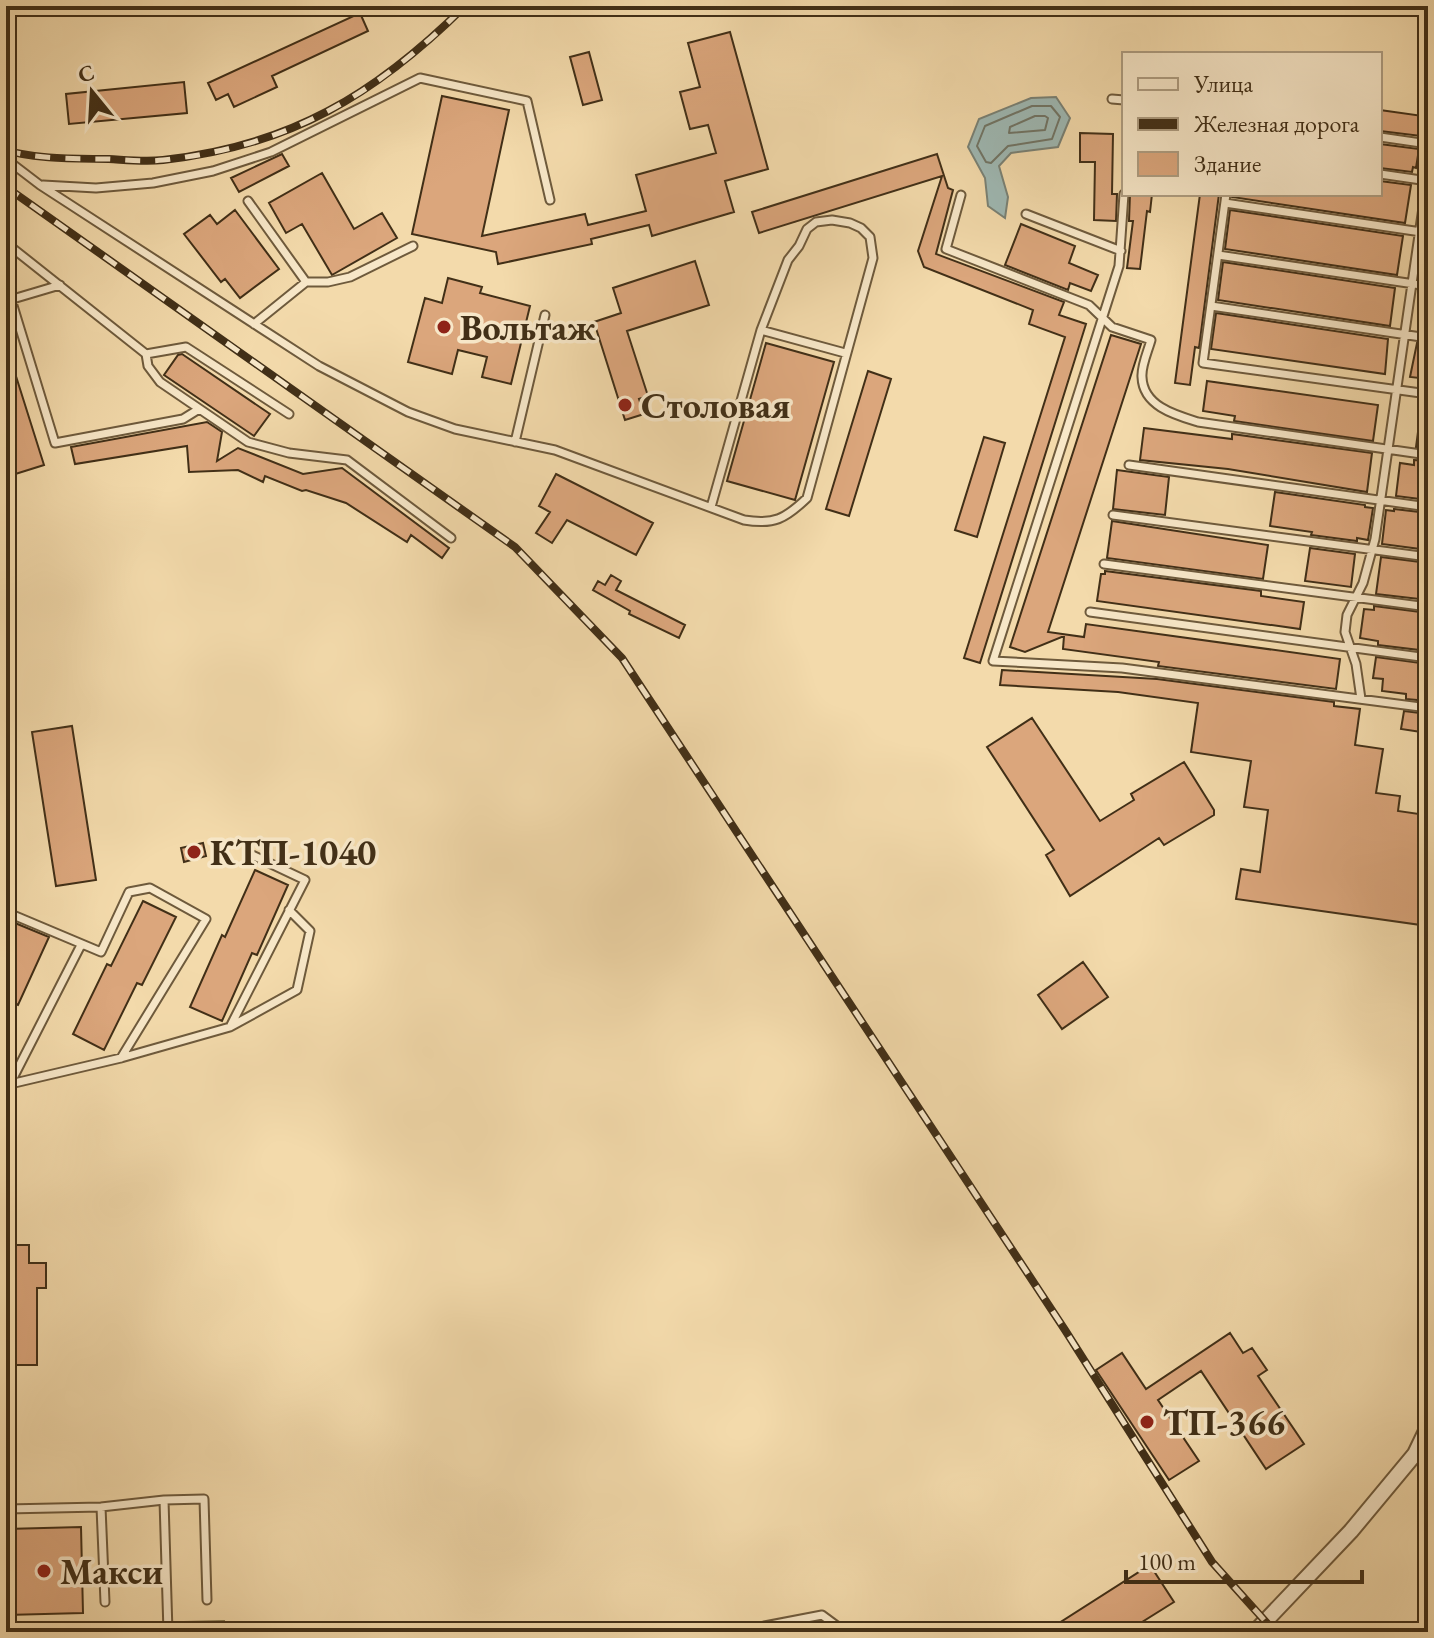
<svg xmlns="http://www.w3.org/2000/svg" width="1434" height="1638" viewBox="0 0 1434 1638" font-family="'EB Garamond',serif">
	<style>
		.green { fill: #c2bd84; stroke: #82764e; stroke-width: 2 }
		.water { fill: #9eb8b3; stroke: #798175; stroke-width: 2 }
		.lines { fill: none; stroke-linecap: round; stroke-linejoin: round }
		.shore { stroke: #707465; stroke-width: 2 }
		.building { fill: #dba67c; stroke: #412f17; stroke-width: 2 }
		.lane-casing { stroke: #6e5a3c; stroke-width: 11 }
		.street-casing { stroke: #6e5a3c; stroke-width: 18 }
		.lane { stroke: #f7e7c8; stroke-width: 7 }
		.street { stroke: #f7e7c8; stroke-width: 14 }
		.rail-casing { stroke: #412f17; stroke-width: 8 }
		.rail { stroke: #f7e7c8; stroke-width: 5; stroke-dasharray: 15; stroke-linecap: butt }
		.poi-dot { fill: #8f2418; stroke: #f7e7c8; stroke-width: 3 }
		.labels { text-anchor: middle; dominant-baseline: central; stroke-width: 7; stroke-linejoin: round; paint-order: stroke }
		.poi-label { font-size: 36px; font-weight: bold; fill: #412f17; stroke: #f7e7c8; text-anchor: start }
	</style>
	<rect width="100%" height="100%" fill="#f3daab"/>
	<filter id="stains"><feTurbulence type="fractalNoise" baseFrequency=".0025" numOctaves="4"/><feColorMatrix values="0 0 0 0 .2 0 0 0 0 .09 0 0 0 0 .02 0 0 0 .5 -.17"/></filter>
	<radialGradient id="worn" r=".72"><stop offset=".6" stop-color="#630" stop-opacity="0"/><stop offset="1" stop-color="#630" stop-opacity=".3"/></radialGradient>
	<path class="green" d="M224 1621V1632H186L185 1622Z"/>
	<path class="water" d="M1056 97 1070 118 1058 147 1011 153 999 166 1008 197 1005 218 988 206 985 178 968 147 979 119 1031 98Z"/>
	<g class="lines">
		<path class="shore" d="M1032 106H1051L1060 117 1052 139 1008 146 991 163 986 162 977 146 985 126Z
			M1035 116H1045L1048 118 1045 130 1009 133 1010 127Z"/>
	</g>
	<path class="building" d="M360 13 368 31 272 76 277 87 234 107 228 94 216 100 208 83Z
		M730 32 768 169 725 181 734 212 652 236 649 225 591 239 592 244 498 264 496 252 412 234 442 96 509 110 482 236 585 214 588 225 646 211 636 175 716 153 708 125 690 129 680 92 700 87 688 43Z
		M589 52 602 100 583 105 570 57Z
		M184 82 187 113 69 124 66 94Z
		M1380 110 1423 116 1421 136 1380 131Z
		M1080 133 1113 134 1112 194H1117L1116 221 1094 220 1095 162H1080Z
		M1380 144 1419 149 1416 168 1413 167 1412 172 1380 168Z
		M282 154 289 166 239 192 231 178Z
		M937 154 948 188 953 190 936 254 1064 302 1059 315 1086 324 980 663 964 658 1065 337 1029 324 1033 310 924 267 918 251 942 176 759 233 752 212Z
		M322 173 354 229 382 213 397 238 332 275 302 224 286 233 269 203Z
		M1380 181 1411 185 1405 223 1232 197V194H1380Z
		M1130 194H1152L1150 212 1147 211 1140 269 1127 268 1133 221H1129Z
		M1200 194H1219L1199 348 1195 347 1190 385 1175 383Z
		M235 210 279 269 240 298 225 279 221 282 184 234 210 215 217 224Z
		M1230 210 1403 236 1397 275 1225 249Z
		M1021 224 1075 246 1069 263 1098 275 1091 291 1070 283 1068 290 1005 265Z
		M695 261 709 305 627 331 648 396 639 399 644 414 625 420 594 322 621 313 613 288Z
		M1223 262 1395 288 1390 326 1218 300Z
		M448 278 482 287 480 293 530 306 511 384 482 377 487 357 458 350 452 374 408 362 425 298 442 303Z
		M1216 313 1388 339 1385 374 1211 349Z
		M1111 335 1141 344 1048 632 1084 637 1086 624 1340 659 1336 689 1158 666 1159 662 1063 649 1064 636 1025 652 1010 647Z
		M766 343 834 362 795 500 727 481Z
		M1417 343 1428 344V379L1410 377Z
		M9 354 44 465 9 476 6 466V355Z
		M182 354 270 414 254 436 164 375 178 355Z
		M868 371 891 379 849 516 826 509Z
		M1207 381 1378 405 1373 441 1234 421 1235 416 1203 411Z
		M1420 417H1428V448L1416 447Z
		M207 422 222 432 217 461 238 448 303 474 342 468 449 548 442 558 411 535 407 542 346 503 306 490 302 491 265 476 263 482 238 470 189 472 187 446 75 464 71 447Z
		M1144 428 1232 439V434L1372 453 1367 492 1228 469 1140 460Z
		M984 437 1005 443 977 537 955 530Z
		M1414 460 1428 461V500L1396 496 1400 463 1414 465Z
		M1117 470 1169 477 1165 515 1113 509Z
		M556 474 653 523 636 555 567 520 552 543 536 533 550 512 539 506Z
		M1275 492 1365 505V507L1373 508 1368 540 1357 538V541L1311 535 1312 532 1270 526Z
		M1394 509 1428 513V550L1382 544 1386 510 1394 511Z
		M1112 521 1268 545 1263 579 1107 558Z
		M1310 548 1355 554 1351 587 1305 581Z
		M1381 557 1428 563V600L1376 594Z
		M1105 571 1261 591V596L1304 602 1300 629 1097 601 1101 574H1105Z
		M611 575 621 581 616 590 685 625 679 638 629 614 630 611 593 590 598 581 605 585Z
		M1374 606 1428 613V651L1378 645V641L1360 638 1364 609 1374 610Z
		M1376 657 1428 664V701L1406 699V694L1382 691 1383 679 1373 678Z
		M1002 670 1157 679 1334 702V706L1360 709 1355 745 1383 749 1376 793 1400 796 1398 811 1426 815 1421 847 1428 848V926L1236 899 1241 869 1260 872 1268 810 1244 807 1251 761 1191 752 1198 703 1118 692 1000 685Z
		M1404 711 1428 714V733L1401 729Z
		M1032 718 1100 821 1134 800 1131 794 1184 762 1214 810V815L1164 845 1159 838 1070 896 1046 855 1054 850 987 747Z
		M72 726 96 880 56 886 32 732Z
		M203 843 206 856 184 862 181 848Z
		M255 870 288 885 257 955 252 953 222 1021 190 1007 222 935 225 937Z
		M143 901 176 917 142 985 137 983 104 1050 73 1034 107 964 111 966Z
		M15 923 49 937 18 1005 6 1000V944Z
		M1083 962 1108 997 1062 1029 1038 995Z
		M6 1245H29V1263H46V1288H37V1365H6Z
		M1230 1333 1243 1353 1252 1348 1267 1370 1258 1376 1304 1444 1266 1469 1201 1371 1158 1400 1199 1461 1169 1480 1096 1370 1122 1353 1146 1389Z
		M81 1527 83 1613 6 1615V1529Z
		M1150 1565 1174 1602 1126 1632H1045Z"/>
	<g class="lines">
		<defs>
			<path id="lane" d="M1112 99 1124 100
				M1380 137 1428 144
				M6 159 40 185 319 366 408 412 455 429 555 450 744 520C774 525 785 519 807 498L873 258 870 237 861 228 850 223 832 220 816 222 807 229 799 246 788 260 761 330 711 507
				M1380 174 1428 181
				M43 185 96 188 153 183 213 171 271 152 420 78 527 101 550 200
				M1124 194 1119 266 993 661 1122 668 1428 708
				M1226 194 1203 363 1428 394
				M961 195 946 249 1089 305 1112 327 1151 340C1148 351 1141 366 1142 377 1143 406 1175 415 1198 422L1428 455
				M248 201 306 282
				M1225 203 1428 233
				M1026 214 1121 251
				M6 243 146 354 148 366 160 382 248 442 289 453 347 460 451 538
				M1218 255 1428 286
				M11 299 55 443 183 419 199 409
				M6 301 60 285
				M1211 306 1428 338
				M254 324 306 282H328L350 277 413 246
				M761 330 845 353
				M146 354 186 347 289 414
				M515 442 545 315
				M1129 465 1428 507
				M1113 515 1428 557
				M1104 564 1428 607
				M1090 612 1428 658
				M1361 699 1356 664 1345 632 1347 615 1363 583 1375 539 1428 173
				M6 912 101 952 129 892 150 888 206 919 121 1058
				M231 1025 305 880 250 854
				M10 1084 81 945
				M6 1085 121 1058 230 1027 297 990 310 931 289 910
				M164 1500 204 1499 207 1600
				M101 1507 105 1602
				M6 1509 101 1507 164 1500 168 1632
				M733 1632 822 1615 845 1632"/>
			<path id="street" d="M1255 1632 1351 1531 1415 1454 1428 1427"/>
		</defs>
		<use href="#lane" class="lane-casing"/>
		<use href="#street" class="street-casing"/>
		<use href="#lane" class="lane"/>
		<use href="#street" class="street"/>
		<defs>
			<path id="rail" d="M6 150C33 159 80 159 109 159 127 160 145 162 163 160 290 146 375 95 465 6
				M6 187 515 547 622 658 1065 1330 1212 1562 1275 1632"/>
		</defs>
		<use href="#rail" class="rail-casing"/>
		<use href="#rail" class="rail"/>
	</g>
	<g class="poi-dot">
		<circle cx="444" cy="327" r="8"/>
		<circle cx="625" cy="405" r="8"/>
		<circle cx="194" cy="852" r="8"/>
		<circle cx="1147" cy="1422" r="8"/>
		<circle cx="44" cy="1571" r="8"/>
	</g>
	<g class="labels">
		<g class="poi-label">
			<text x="460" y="327">Вольтаж</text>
			<text x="641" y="405">Столовая</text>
			<text x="210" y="852">КТП-1040</text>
			<text x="1163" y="1422">ТП-366</text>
			<text x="60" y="1571">Макси</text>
		</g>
	</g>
	<rect width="1434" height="1638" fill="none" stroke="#f3daab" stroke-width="32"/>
	<rect x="8" y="8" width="1418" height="1622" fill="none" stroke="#412f17" stroke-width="4"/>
	<rect x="16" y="16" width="1402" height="1606" fill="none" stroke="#412f17" stroke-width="2"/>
	<rect x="1122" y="52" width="260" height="144" fill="#f7e7c8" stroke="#ae9d81" stroke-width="2"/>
	<rect x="1138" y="78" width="40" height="12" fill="#f7e7c8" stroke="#ae9d81" stroke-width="2"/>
	<text x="1194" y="92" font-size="24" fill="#412f17">Улица</text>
	<rect x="1138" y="118" width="40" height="12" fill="#412f17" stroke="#ae9d81" stroke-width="2"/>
	<text x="1194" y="132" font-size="24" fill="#412f17">Железная дорога</text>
	<rect x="1138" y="152" width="40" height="24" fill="#dba67c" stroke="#ae9d81" stroke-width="2"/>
	<text x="1194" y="172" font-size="24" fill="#412f17">Здание</text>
	<g transform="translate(92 92) rotate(342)" stroke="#f7e7c8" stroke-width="6" paint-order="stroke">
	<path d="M0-6L14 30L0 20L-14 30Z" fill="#412f17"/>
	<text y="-12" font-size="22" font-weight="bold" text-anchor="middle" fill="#412f17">С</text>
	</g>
	<path d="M1126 1570v12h236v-12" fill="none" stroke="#412f17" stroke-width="4"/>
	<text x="1138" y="1570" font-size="24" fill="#412f17" stroke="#f7e7c8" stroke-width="6" paint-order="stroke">100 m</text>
	<rect width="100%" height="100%" filter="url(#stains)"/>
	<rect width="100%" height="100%" fill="url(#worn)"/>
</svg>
